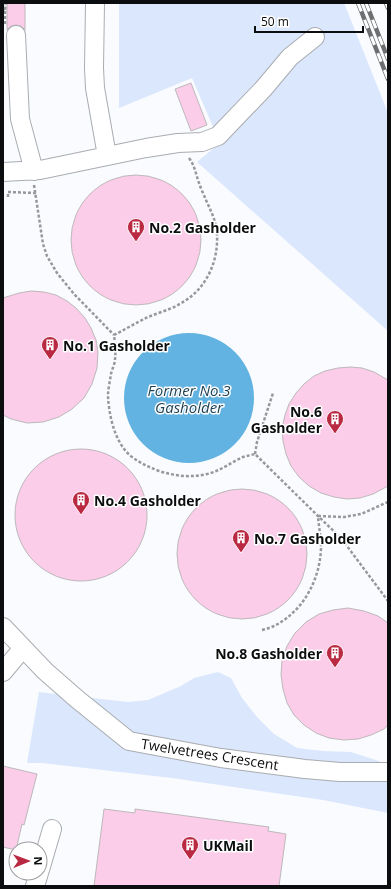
<svg xmlns="http://www.w3.org/2000/svg" width="391" height="889" viewBox="0 0 391 889" font-family="'Open Sans',sans-serif">
	<style>
		.green { fill: #dbe7fc }
		.water { fill: #62b3e1 }
		.building { fill: #fbcde9; stroke: #bdb8bb }
		.lines { fill: none; stroke-linecap: round; stroke-linejoin: round }
		.minor-casing { stroke: #a9acb0; stroke-width: 20 }
		.path { stroke: #96989b; stroke-width: 2.5; stroke-dasharray: 3 2; stroke-linecap: butt }
		.minor { stroke: #fff; stroke-width: 18 }
		.rail-casing { stroke: #6c6e70; stroke-width: 4.5 }
		.rail { stroke: #fff; stroke-width: 3; stroke-dasharray: 9; stroke-linecap: butt }
		.labels { text-anchor: middle; dominant-baseline: central; stroke-width: 3; stroke-linejoin: round; paint-order: stroke }
		.poi-label { font-size: 14px; font-weight: bold; fill: #0c0d0e; stroke: #fff; text-anchor: start }
		.street-label { font-size: 14px; fill: #0c0d0e; stroke: #fff }
		.water-label { font-size: 15px; font-style: italic; fill: #193d51; stroke: #fff }
	</style>
	<rect width="100%" height="100%" fill="#f9fbff"/>
	<path class="green" d="M119 3H344L388 113V331L197 162 220 143 192 78 119 108Z
		M218 672 231 678 242 698 257 717 274 734 297 748 323 751 351 752 388 764V813L323 800 172 778 42 763H27L39 692 128 702 148 700 181 686 194 678Z"/>
	<path class="water" d="M124 398a65 65 0 1 1 130 0a65 65 0 1 1-130 0Z"/>
	<path class="building" d="M7 3H25V30L21 26 16 25 11 26 7 30Z
		M191 83 207 125 191 131 175 89Z
		M71 240a65 65 0 1 1 130 0a65 65 0 1 1-130 0Z
		M31 291 44 292 56 295 67 301 76 308 85 318 91 328 96 340 98 352 97 368 92 384 84 398 72 409 59 417 43 422 27 423 11 419 3 415V298L19 293Z
		M350 367 362 368 374 372 388 380V486L373 494 360 498 347 499 334 497 321 493 309 486 299 477 291 466 286 454 283 441 282 428 285 415 289 404 296 393 304 384 314 376 325 371 338 368Z
		M15 515a66 66 0 1 1 132 0a66 66 0 1 1-132 0Z
		M177 554a65 65 0 1 1 130 0a65 65 0 1 1-130 0Z
		M348 608 364 611 378 616 388 623V725L384 729 371 735 358 739 344 740 329 738 316 733 304 725 294 715 287 703 283 689 281 675 282 661 287 646 295 633 306 622 319 614 333 610Z
		M3 766 37 774 24 825 22 824 16 850 3 847Z
		M104 809 135 813V809L269 827 268 831 286 834 279 886H94Z"/>
	<g class="lines">
		<defs>
			<path id="minor" d="M95 3 94 68 95 88 107 156
				M16 35 20 119 34 171
				M3 172 40 170 146 148 178 143 202 142 218 136 264 88 290 57 315 37
				M3 627 45 671 77 699 129 741 221 758 305 769 340 772H388
				M3 672 23 648
				M40 870 52 829
				M35 886 39 873"/>
		</defs>
		<use href="#minor" class="minor-casing"/>
		<path class="path" d="M3 3V8L5 11 6 3
			M5 11V24
			M189 158C195 166 196 175 199 183 201 189 204 195 206 200 210 209 214 217 216 226 221 255 209 287 183 302 171 310 156 313 144 319 134 324 124 330 114 335 115 343 116 352 115 359 115 364 112 369 111 374 110 381 108 389 108 396 109 416 115 444 132 457 140 463 149 467 159 471 175 476 191 478 207 474 221 471 231 462 243 457 247 456 251 455 255 454L318 516 341 538 388 601
			M34 185 43 244 47 256 57 273 74 294 114 335
			M8 197V192L36 193
			M255 454 257 442 273 393
			M318 516 344 517 361 514 388 502
			M262 630C267 629 272 627 276 625 304 610 320 579 321 548 321 538 319 527 318 517"/>
		<use href="#minor" class="minor"/>
		<defs>
			<path id="rail" d="M358 3 388 79
				M366 3 388 59
				M386 3 388 8"/>
		</defs>
		<use href="#rail" class="rail-casing"/>
		<use href="#rail" class="rail"/>
	</g>
	<defs>
		<symbol id="building-pin" viewBox="-11 -11 22 30"><path d="M0 17L-7.5 6A9.5 9.5 0 1 1 7.5 6Z" fill="#ba2942" stroke="#fff"/><path d="M-4-6H4V6H1V3H-1V6H-4ZM-2.5-4.3h1.7v1.8h-1.7ZM.8-4.3h1.7v1.8H.8ZM-2.5-1h1.7V.8h-1.7ZM.8-1h1.7V.8H.8Z" fill="#fff"/></symbol>
	</defs>
	<g fill-rule="evenodd">
		<use href="#building-pin" x="126" y="217" width="20" height="27"/>
		<use href="#building-pin" x="40" y="335" width="20" height="27"/>
		<use href="#building-pin" x="325" y="409" width="20" height="27"/>
		<use href="#building-pin" x="71" y="490" width="20" height="27"/>
		<use href="#building-pin" x="231" y="528" width="20" height="27"/>
		<use href="#building-pin" x="325" y="643" width="20" height="27"/>
		<use href="#building-pin" x="180" y="835" width="20" height="27"/>
	</g>
	<g class="labels">
		<g class="poi-label">
			<text x="149" y="227">No.2 Gasholder</text>
			<text x="63" y="345">No.1 Gasholder</text>
			<text x="322" y="411" text-anchor="end">No.6<tspan x="322" dy="16">Gasholder</tspan></text>
			<text x="94" y="500">No.4 Gasholder</text>
			<text x="254" y="538">No.7 Gasholder</text>
			<text x="322" y="653" text-anchor="end">No.8 Gasholder</text>
			<text x="203" y="845">UKMail</text>
		</g>
		<g class="street-label">
			<text transform="translate(210 754) rotate(9)">Twelvetrees Crescent</text>
		</g>
		<g class="water-label">
			<text x="189" y="390">Former No.3<tspan x="189" dy="17">Gasholder</tspan></text>
		</g>
	</g>
	<rect width="391" height="889" fill="none" stroke="#0c0d0e" stroke-width="8"/>
	<g transform="translate(28 861) rotate(89)"><circle r="19" fill="#ffffff" stroke="#9e9e9f"/>
	<path d="M0-3L7 15L0 10L-7 15Z" fill="#ba2942"/>
	<text y="-6" font-size="11" font-weight="bold" text-anchor="middle" fill="#0c0d0e">N</text>
	</g>
	<path d="M255 26v6h108v-6" fill="none" stroke="#0c0d0e" stroke-width="2"/>
	<text x="261" y="26" font-size="12" fill="#0c0d0e" stroke="#ffffff" stroke-width="3" paint-order="stroke">50 m</text>
</svg>
